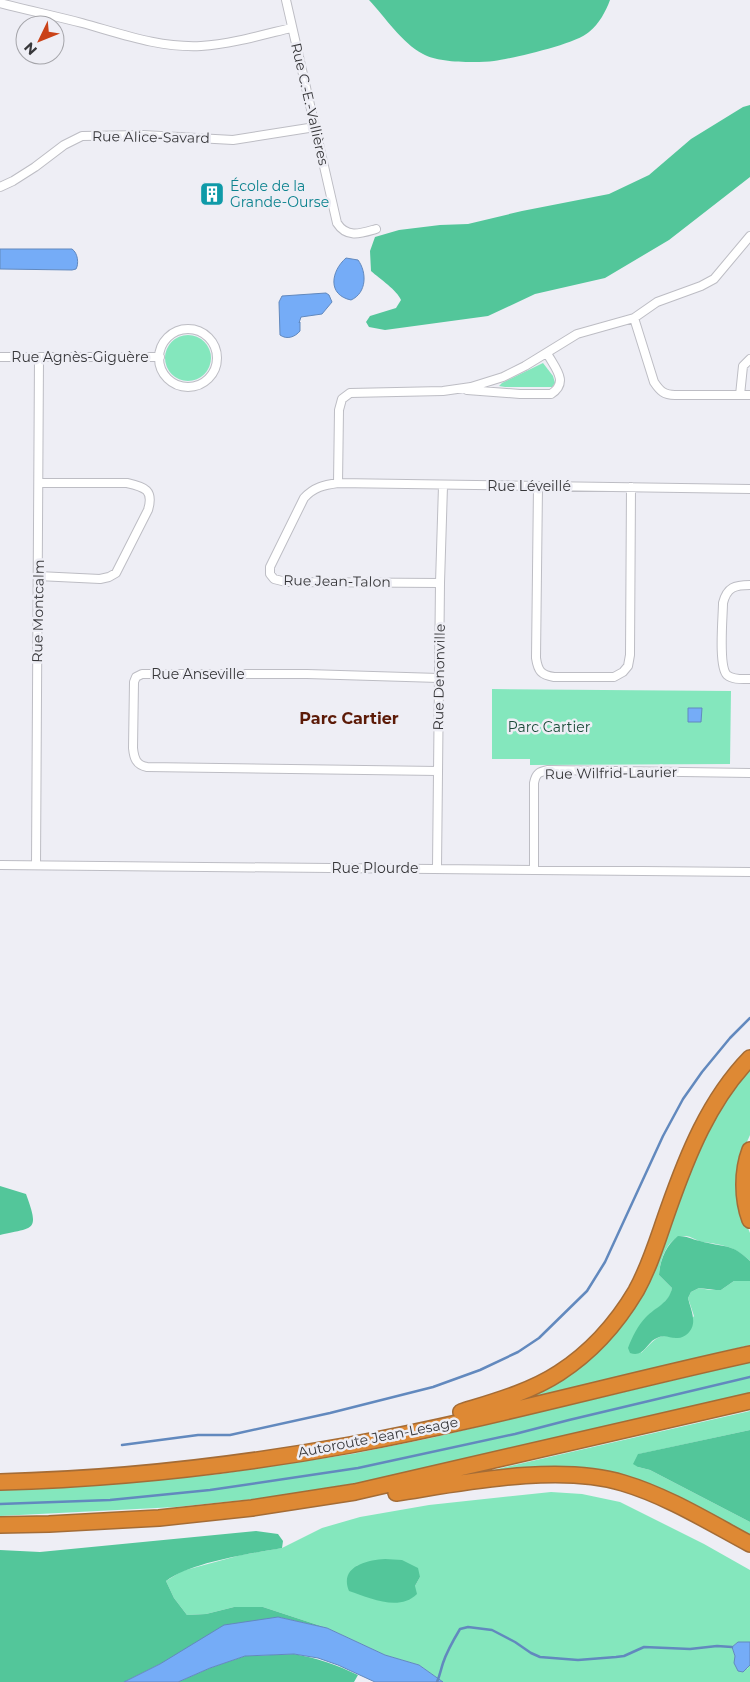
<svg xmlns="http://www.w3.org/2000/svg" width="750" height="1682" viewBox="0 0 750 1682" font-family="Montserrat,sans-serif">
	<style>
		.green { fill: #84e7bd; fill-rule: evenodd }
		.forest { fill: #53c69a }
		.water { fill: #75acf7; stroke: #6289be }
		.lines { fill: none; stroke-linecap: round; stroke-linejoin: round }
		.stream { stroke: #6289be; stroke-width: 2.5 }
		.minor-casing { stroke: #bdbdc4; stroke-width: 10 }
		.motorway-casing { stroke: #a46c36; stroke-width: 18 }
		.minor { stroke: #fff; stroke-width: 8 }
		.motorway { stroke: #de8934; stroke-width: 15 }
		.labels { text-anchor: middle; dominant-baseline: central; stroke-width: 5; stroke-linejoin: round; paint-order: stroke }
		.street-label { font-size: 14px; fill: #37373a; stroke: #eeeef5 }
		.culture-label { font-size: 14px; fill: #0d838f; stroke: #eeeef5; text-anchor: start }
		.park-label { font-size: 14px; fill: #1b4b39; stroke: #eeeef5 }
		.quarter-label { font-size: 16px; font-weight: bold; fill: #5c1a07; stroke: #eeeef5 }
	</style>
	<rect width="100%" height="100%" fill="#eeeef5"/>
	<path class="green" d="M165 358a23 23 0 1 1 46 0a23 23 0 1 1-46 0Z
		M543 363 553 376 555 383 552 387H505L499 386 502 383Z
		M492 689 731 691 730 764 530 765V759H492Z
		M750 1067V1135L746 1144 744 1218 750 1233V1261C734 1246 724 1245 703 1242 697 1241 691 1236 685 1236 667 1236 660 1261 659 1275L672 1288 671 1294 663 1304 655 1310 641 1353C655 1340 657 1332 678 1338L694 1316 688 1298 691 1292 699 1288 710 1290H721L734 1281H750V1345L513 1402 602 1346 722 1103Z
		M750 1362V1393L706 1403 637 1421 376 1480 263 1498 176 1507 0 1516V1489L104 1485 219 1474 352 1454 431 1438Z
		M750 1411V1430L639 1454 638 1467 650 1470 750 1522V1537L643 1484 480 1473Z
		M551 1492 582 1494 620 1502 704 1544 750 1570V1642H738L732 1647 735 1656 747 1669 750 1665V1682H443L419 1665 385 1655 327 1628 263 1607H234L206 1614 187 1615 174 1598 166 1581 182 1571 241 1555 282 1548 322 1528 360 1517 429 1505ZM356 1565 420 1577 415 1586Z"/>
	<path class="forest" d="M369 0H610C606 11 599 24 589 32 576 44 514 58 494 61 478 63 437 63 423 54 402 43 385 17 369 0Z
		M750 105V177L669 240 605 278 535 294 488 316 385 330 369 327 366 322 370 316 396 308 401 300C397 290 380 279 371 271L370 251 375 237 399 230 440 225 468 224 522 211 609 194 649 175 691 139 743 107Z
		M0 1186 26 1194C40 1232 34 1227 0 1235Z
		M678 1236C687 1236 691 1239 700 1241 724 1248 730 1242 750 1261V1281H734L721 1290H716L699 1288 691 1292 688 1298C691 1311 699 1325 686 1335 684 1336 681 1338 678 1338 669 1339 666 1333 655 1339 646 1344 643 1358 630 1353L628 1348C632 1337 638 1325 646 1317 656 1307 669 1303 672 1288L659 1275C660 1260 666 1245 678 1236Z
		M750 1430V1522L650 1470 638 1467 633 1464 638 1454Z
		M256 1531 278 1534 283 1541 282 1548C249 1554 192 1562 166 1581L174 1598 187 1615 206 1614 234 1607H263L327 1628 278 1617 160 1664 124 1682H0V1550L40 1552Z
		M385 1559 402 1560 418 1568 420 1577 415 1586 417 1594C399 1612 370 1598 349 1591 339 1567 366 1560 385 1559Z
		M294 1654C317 1658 337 1665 358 1675L354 1682H178L210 1668 245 1656Z"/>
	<path class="water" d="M0 249H72C78 253 79 264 76 269L72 270 0 269Z
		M346 258 358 260C367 272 367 293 351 300 327 295 331 271 346 258Z
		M326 293 329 295 332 302 322 314 301 317 299 323 300 322V331C295 337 287 340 280 335L279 302 282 296Z
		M688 708H702L701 722H688Z
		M278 1617 327 1628 385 1655 419 1665 443 1682H375L338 1665 318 1658 294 1654 245 1656 210 1668 178 1682H124L160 1664 224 1625Z
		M738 1642H750V1665L743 1672 738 1671 734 1663 735 1656 732 1647Z"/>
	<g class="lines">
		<path class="stream" d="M122 1445 198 1435H230L330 1413 433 1387 480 1370 518 1352 539 1338 587 1291 605 1262 663 1136 683 1099 702 1072 730 1038 750 1018
			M0 1504 110 1500 210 1490 358 1468 515 1434 569 1420 750 1377
			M437 1682C440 1675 441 1669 443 1663 447 1651 454 1639 460 1629L468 1627 492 1630 515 1642 531 1653 540 1657 578 1660 616 1657 624 1656 644 1647 690 1649 717 1646 732 1647"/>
		<defs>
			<path id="minor" d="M286 0 337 223C347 239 362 233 376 229
				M0 3C27 10 55 16 82 23 122 34 159 48 201 46 231 44 262 35 291 28
				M0 187 13 181 35 167 64 145 82 136 143 135 233 140 315 127
				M634 318 654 382C660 391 664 395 675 395H750
				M159 358a29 29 0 1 1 58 0a29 29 0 1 1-58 0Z
				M0 357H160
				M467 390 520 394H551C570 382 554 367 547 353
				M740 395 743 366 750 359
				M338 483 339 410 342 399 350 393 443 391 471 387 503 377 525 366 577 334 634 318 657 302 701 286 714 279 750 236
				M538 486 536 658C538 671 541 675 554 677H614L623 672 628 666 630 655 631 487
				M38 576 100 579 109 577 116 573 148 510C154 490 145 487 127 483H39
				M440 583 286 582 274 579 270 574V567L304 498C314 487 324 485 338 483L750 489
				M750 585C735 585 727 587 723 603 723 616 718 666 727 675 733 680 742 679 750 679
				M438 771 147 767C136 765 134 758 133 748L134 682 136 677 142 674H307L439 678
				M0 865 750 872
				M36 865 39 357
				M437 868 440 583 443 486
				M534 869V783C536 773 539 772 548 770L750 773"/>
			<path id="motorway" d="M750 1150C742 1171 742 1198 750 1220
				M461 1412C493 1402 530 1392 559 1373 590 1353 617 1323 636 1291 650 1266 658 1238 668 1210 687 1156 709 1100 750 1058
				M0 1482C118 1479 234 1466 350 1445 485 1420 617 1383 750 1354
				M396 1493C462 1483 558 1463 623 1483 667 1496 709 1522 750 1544
				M0 1525 49 1524 159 1518 252 1508 355 1492 750 1401"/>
		</defs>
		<use href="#minor" class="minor-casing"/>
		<use href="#motorway" class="motorway-casing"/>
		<use href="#minor" class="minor"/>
		<use href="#motorway" class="motorway"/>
	</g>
	<defs>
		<symbol id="building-square" viewBox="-11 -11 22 22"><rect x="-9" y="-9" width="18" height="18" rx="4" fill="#0f9aa8" stroke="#eeeef5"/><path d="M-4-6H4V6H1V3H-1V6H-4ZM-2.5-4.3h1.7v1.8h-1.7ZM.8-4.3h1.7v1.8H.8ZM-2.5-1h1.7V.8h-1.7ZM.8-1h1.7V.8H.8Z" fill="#fff"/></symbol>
	</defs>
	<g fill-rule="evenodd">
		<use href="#building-square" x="198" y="180" width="28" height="28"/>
	</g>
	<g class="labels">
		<g class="street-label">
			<text transform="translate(310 104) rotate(77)">Rue C.-E.-Vallières</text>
			<text transform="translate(151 137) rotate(1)">Rue Alice-Savard</text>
			<text x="80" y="357">Rue Agnès-Giguère</text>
			<text x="529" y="486">Rue Léveillé</text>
			<text transform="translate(337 581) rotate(1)">Rue Jean-Talon</text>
			<text transform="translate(38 611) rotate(-89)">Rue Montcalm</text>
			<text x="198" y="674">Rue Anseville</text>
			<text transform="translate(439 677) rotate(-89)">Rue Denonville</text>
			<text transform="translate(611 773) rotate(-1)">Rue Wilfrid-Laurier</text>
			<text x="375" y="868">Rue Plourde</text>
			<text transform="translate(378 1437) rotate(-11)">Autoroute Jean-Lesage</text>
		</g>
		<g class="culture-label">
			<text x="230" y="186">École de la<tspan x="230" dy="16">Grande-Ourse</tspan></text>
		</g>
		<g class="park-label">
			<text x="549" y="727">Parc Cartier</text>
		</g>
		<g class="quarter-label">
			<text x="349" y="718">Parc Cartier</text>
		</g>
	</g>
	<g transform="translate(40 40) rotate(227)"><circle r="24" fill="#eeeef5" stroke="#a5a5aa"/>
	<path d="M0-4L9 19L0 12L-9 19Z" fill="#ca4218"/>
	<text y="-8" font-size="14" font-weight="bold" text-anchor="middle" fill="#37373a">N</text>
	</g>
</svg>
